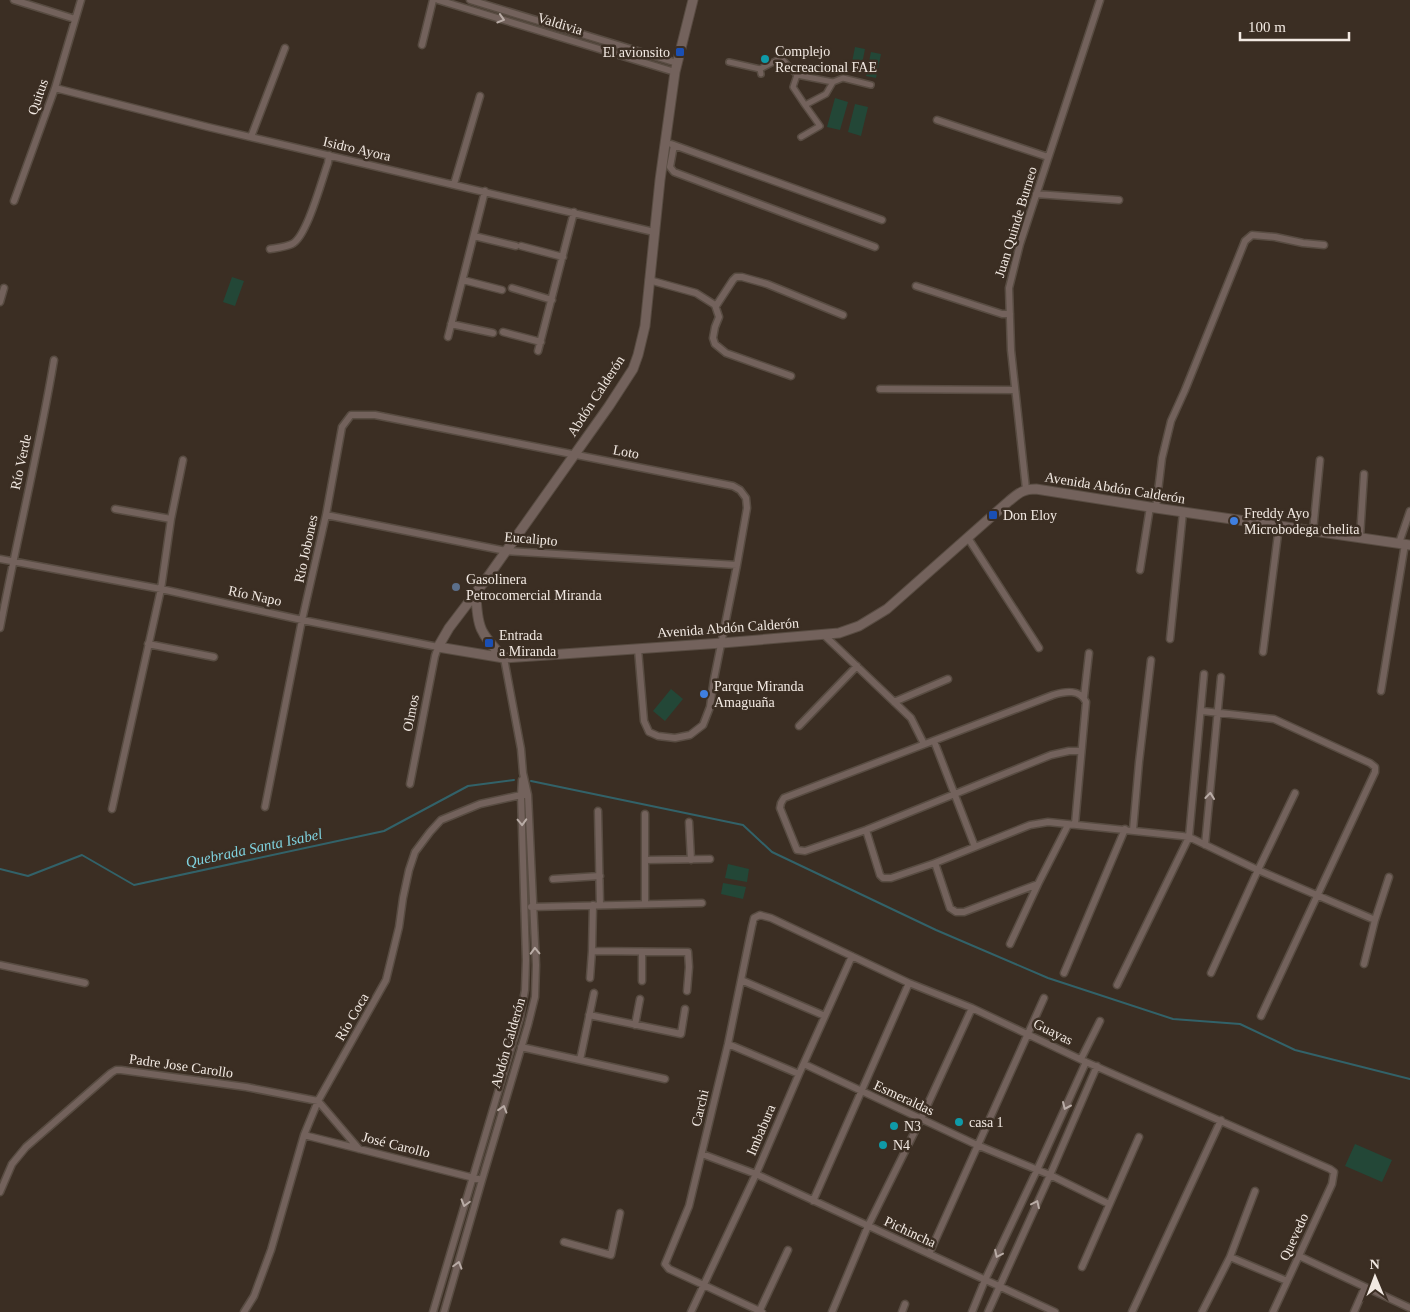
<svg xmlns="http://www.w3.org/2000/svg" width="1410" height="1312" viewBox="0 0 1410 1312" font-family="'Times New Roman',serif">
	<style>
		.green { fill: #234737 }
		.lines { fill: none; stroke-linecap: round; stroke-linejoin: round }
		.stream { stroke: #326269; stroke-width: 2 }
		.pedestrian-casing { stroke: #584c42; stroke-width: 8 }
		.minor-casing { stroke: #584c42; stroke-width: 9 }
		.tertiary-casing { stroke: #584c42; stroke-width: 11 }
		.pedestrian { stroke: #73625c; stroke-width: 5 }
		.minor { stroke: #73625c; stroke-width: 6 }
		.tertiary { stroke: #73625c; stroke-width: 9 }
		.oneway { stroke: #b9aca6 }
		.transit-dot { fill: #1a4fb4; stroke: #3b2e23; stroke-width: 2 }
		.culture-dot { fill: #0f9aa8; stroke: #3b2e23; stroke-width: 2 }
		.shop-dot { fill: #3f7fe0; stroke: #3b2e23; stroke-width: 2 }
		.service-dot { fill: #5c6f8a; stroke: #3b2e23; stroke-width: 2 }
		.labels { text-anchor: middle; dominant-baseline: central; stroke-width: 5; stroke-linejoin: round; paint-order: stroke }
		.street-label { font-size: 14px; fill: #f2e9e2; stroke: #3b2e23 }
		.poi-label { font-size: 14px; fill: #f2e9e2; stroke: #3b2e23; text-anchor: start }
		.water-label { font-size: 15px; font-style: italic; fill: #7fd2df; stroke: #3b2e23 }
	</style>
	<rect width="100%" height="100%" fill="#3b2e23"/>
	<path class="green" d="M855 47 865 49 860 74 850 72Z
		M871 52 881 54 876 78 866 76Z
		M835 98 848 102 840 130 827 127Z
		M855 104 868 107 861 136 848 132Z
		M232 277 244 281 235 306 223 302Z
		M671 689 683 699 665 721 653 711Z
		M728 864 749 869 747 882 725 878Z
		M723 883 746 887 743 899 721 894Z
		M1355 1144 1392 1160 1382 1182 1345 1166Z"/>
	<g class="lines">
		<path class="stream" d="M531 781 743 825 772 852 936 930 1048 978 1173 1019 1240 1024 1295 1050 1410 1079
			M0 869 28 876 82 855 134 885 384 831 468 786 514 780"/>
		<defs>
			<path id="pedestrian" d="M729 62 760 69 761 74
				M760 69 781 58 797 75 833 82 843 78 871 85
				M797 75 793 87 805 105 826 94 833 82
				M801 137 820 126 805 105"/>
			<path id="minor" d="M14 0 75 19
				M438 0 675 72
				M470 0 677 63
				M422 45 433 0
				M55 88 208 127 654 232
				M937 120 1048 157
				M251 137 285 48
				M671 144 882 220
				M674 145 670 167 674 172 875 247
				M454 184 480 96
				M1036 194 1119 200
				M14 201 55 88 81 0
				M474 236 516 246
				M521 246 563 257
				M270 249C276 248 286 247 292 244 307 237 322 179 328 163L329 155
				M463 280 502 290
				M649 280 696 293 715 305 719 317 715 327 713 338 715 344 726 353 791 376
				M916 286 1002 314H1010
				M512 288 552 300
				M0 302 4 288
				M716 306 733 280 736 277H742L767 284 843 315
				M451 324 493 333
				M503 332 541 342
				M448 337 485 191
				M538 351 574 212
				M880 389 1015 390
				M1026 489 1011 350 1009 288 1020 244 1100 0
				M1156 508 1162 458 1171 421 1185 390 1245 241 1252 235 1275 237 1303 243 1324 245
				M115 509 171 519
				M326 515 506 551 737 565
				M1313 531 1320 460
				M1360 537 1364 474
				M968 538 1039 648
				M1399 543 1410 511
				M0 559 161 589 302 620 438 647 435 656 410 784
				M1140 570 1150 507
				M0 628C17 538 39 450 54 360
				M824 635 911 718 924 744
				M1170 639 1183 512
				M148 644 214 657
				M1263 652 1279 526
				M1381 691 1405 544
				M1084 697 1089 653
				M894 702 948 679
				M1202 711 1274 719 1370 763 1375 767V772L1261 1016
				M799 726 857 666
				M934 741 975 847 935 863 950 908 956 912H964L1038 884
				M265 807 302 620 326 515 342 427 351 415H375L733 486 740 490 746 498 747 508 737 565 714 679 710 707 703 725 690 735 675 738 658 736 649 732 644 721 638 649
				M112 809 161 589 171 519 183 460
				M598 811 600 905
				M645 814V860
				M689 822 691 860
				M1075 824 1086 702C1080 689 1066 691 1053 695L784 798 781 803 780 808 797 850 805 851 866 830 1051 755 1069 751H1081
				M866 830 880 875 883 878H891L935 863
				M1133 830 1139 762 1151 660
				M1205 845 1221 677
				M975 847 1030 825 1048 822 1182 836 1189 837 1258 870 1375 920
				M553 879 600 876
				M645 904V860L710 859
				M593 905 592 951 688 952 689 967 687 991
				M531 907 702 903
				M1010 944 1038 884 1068 825
				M1364 964 1375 920 1389 877
				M0 965 85 983
				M1064 973 1125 829
				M1211 973 1258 870 1295 793
				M590 978 592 951
				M741 980 825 1016
				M642 981V952
				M1117 985 1189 837 1204 674
				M589 1015 681 1034 685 1009
				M635 1025 640 999
				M728 1044 799 1074
				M521 1047 665 1079
				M1081 1059 1100 1021
				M580 1060 594 993
				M804 1064 977 1145 1050 1175 1109 1204
				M304 1135 482 1180
				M702 1154 756 1174 1055 1312
				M0 1192 12 1164 26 1147 111 1073 116 1070H121L246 1087 318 1101 359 1149
				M813 1201 909 983
				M564 1242 611 1255 620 1213
				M929 1254 1044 998
				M1299 1256 1410 1308
				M1230 1257 1287 1281
				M1082 1267 1139 1137
				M244 1312 254 1296 271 1250 304 1135 318 1101 386 980 399 927 403 898 409 870 415 852 430 832 441 820 480 804 521 795H528
				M433 1312 520 1018 525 990 526 960 521 795 522 780
				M444 1312 482 1180 528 1025 535 997 536 965 528 795 523 773 521 749 504 658
				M691 1312 756 1174 799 1074 852 956
				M759 1312 788 1250
				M762 1312 669 1269 665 1264 689 1206 728 1044 752 926 754 918 760 915 771 918 909 983 972 1008 1086 1062 1330 1169 1334 1172 1332 1184 1273 1312
				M832 1312 868 1226 921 1119 972 1008
				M902 1312 905 1304
				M972 1312 985 1280 1037 1170 1086 1062
				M988 1312 1050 1175 1097 1066
				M1132 1312 1221 1120
				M1202 1312 1230 1257 1255 1191
				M1354 1312 1365 1287"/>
			<path id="tertiary" d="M693 0 675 72 660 180 645 326 638 355 633 369 609 406 487 578 449 628 438 647 504 658 722 643 839 633 859 626 887 609 1009 501C1019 493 1023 489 1036 489L1156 508 1410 545
				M476 593C477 628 480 633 504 658"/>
		</defs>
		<use href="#pedestrian" class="pedestrian-casing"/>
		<use href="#minor" class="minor-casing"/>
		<use href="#tertiary" class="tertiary-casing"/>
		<use href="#pedestrian" class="pedestrian"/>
		<use href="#minor" class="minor"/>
		<use href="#tertiary" class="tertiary"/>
	</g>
	<defs><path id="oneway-chevron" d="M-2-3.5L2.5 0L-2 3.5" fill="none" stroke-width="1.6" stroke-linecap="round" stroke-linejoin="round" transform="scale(1.25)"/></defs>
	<g class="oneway">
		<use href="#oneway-chevron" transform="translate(501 19) rotate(17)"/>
		<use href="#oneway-chevron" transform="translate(1210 796) rotate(-84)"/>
		<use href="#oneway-chevron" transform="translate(522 822) rotate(88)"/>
		<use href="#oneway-chevron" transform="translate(535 951) rotate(-92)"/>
		<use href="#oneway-chevron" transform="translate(1066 1106) rotate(114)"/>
		<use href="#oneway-chevron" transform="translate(503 1109) rotate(-73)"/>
		<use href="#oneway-chevron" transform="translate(465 1203) rotate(106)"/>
		<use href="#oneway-chevron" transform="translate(1036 1204) rotate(-65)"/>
		<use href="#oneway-chevron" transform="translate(998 1254) rotate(115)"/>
		<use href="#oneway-chevron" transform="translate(458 1265) rotate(-74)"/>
	</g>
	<g class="transit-dot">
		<rect x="675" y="47" width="10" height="10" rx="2.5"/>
		<rect x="988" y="510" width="10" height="10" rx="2.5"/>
		<rect x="484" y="638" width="10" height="10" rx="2.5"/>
	</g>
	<g class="culture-dot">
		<circle cx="765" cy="59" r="5"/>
		<circle cx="959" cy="1122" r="5"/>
		<circle cx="894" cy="1126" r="5"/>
		<circle cx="883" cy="1145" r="5"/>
	</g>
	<g class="shop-dot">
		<circle cx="1234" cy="521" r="5"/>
		<circle cx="704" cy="694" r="5"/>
	</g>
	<circle class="service-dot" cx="456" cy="587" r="5"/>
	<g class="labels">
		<g class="street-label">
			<text transform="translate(560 24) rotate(17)">Valdivia</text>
			<text transform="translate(38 97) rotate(-71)">Quitus</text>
			<text transform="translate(357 149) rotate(13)">Isidro Ayora</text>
			<text transform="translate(1016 222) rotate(-73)">Juan Quinde Burneo</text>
			<text transform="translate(596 396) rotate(-57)">Abdón Calderón</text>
			<text transform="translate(626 452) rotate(11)">Loto</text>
			<text transform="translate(21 462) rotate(-78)">Río Verde</text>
			<text transform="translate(1115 488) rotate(9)">Avenida Abdón Calderón</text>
			<text transform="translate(531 539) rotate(5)">Eucalipto</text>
			<text transform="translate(306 549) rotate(-78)">Río Jobones</text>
			<text transform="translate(255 596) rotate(12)">Río Napo</text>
			<text transform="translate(728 628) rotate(-4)">Avenida Abdón Calderón</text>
			<text transform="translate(411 713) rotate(-79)">Olmos</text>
			<text transform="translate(352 1017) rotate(-60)">Río Coca</text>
			<text transform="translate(1053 1032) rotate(26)">Guayas</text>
			<text transform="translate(508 1043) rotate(-74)">Abdón Calderón</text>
			<text transform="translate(181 1066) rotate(8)">Padre Jose Carollo</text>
			<text transform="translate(904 1098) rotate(25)">Esmeraldas</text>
			<text transform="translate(700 1108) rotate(-77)">Carchi</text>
			<text transform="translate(761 1130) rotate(-67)">Imbabura</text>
			<text transform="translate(396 1145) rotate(14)">José Carollo</text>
			<text transform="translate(910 1232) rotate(25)">Pichincha</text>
			<text transform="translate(1294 1237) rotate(-65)">Quevedo</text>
		</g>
		<g class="poi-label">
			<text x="775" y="51">Complejo<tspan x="775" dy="16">Recreacional FAE</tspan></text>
			<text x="670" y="52" text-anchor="end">El avionsito</text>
			<text x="1244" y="513">Freddy Ayo<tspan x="1244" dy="16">Microbodega chelita</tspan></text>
			<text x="1003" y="515">Don Eloy</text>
			<text x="466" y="579">Gasolinera<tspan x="466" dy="16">Petrocomercial Miranda</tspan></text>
			<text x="499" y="635">Entrada<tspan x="499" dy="16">a Miranda</tspan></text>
			<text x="714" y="686">Parque Miranda<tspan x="714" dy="16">Amaguaña</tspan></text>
			<text x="969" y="1122">casa 1</text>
			<text x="904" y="1126">N3</text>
			<text x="893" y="1145">N4</text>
		</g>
		<g class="water-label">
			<text transform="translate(254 848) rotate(-12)">Quebrada Santa Isabel</text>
		</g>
	</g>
	<g transform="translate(1375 1277) rotate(359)" stroke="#3b2e23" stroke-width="4" paint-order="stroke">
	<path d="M0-4L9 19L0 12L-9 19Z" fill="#f2e9e2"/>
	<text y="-8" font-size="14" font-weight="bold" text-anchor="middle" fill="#f2e9e2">N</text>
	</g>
	<path d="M1240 32v8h109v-8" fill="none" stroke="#f2e9e2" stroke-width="2.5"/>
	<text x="1248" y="32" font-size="15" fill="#f2e9e2" stroke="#3b2e23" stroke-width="4" paint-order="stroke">100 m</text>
</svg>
